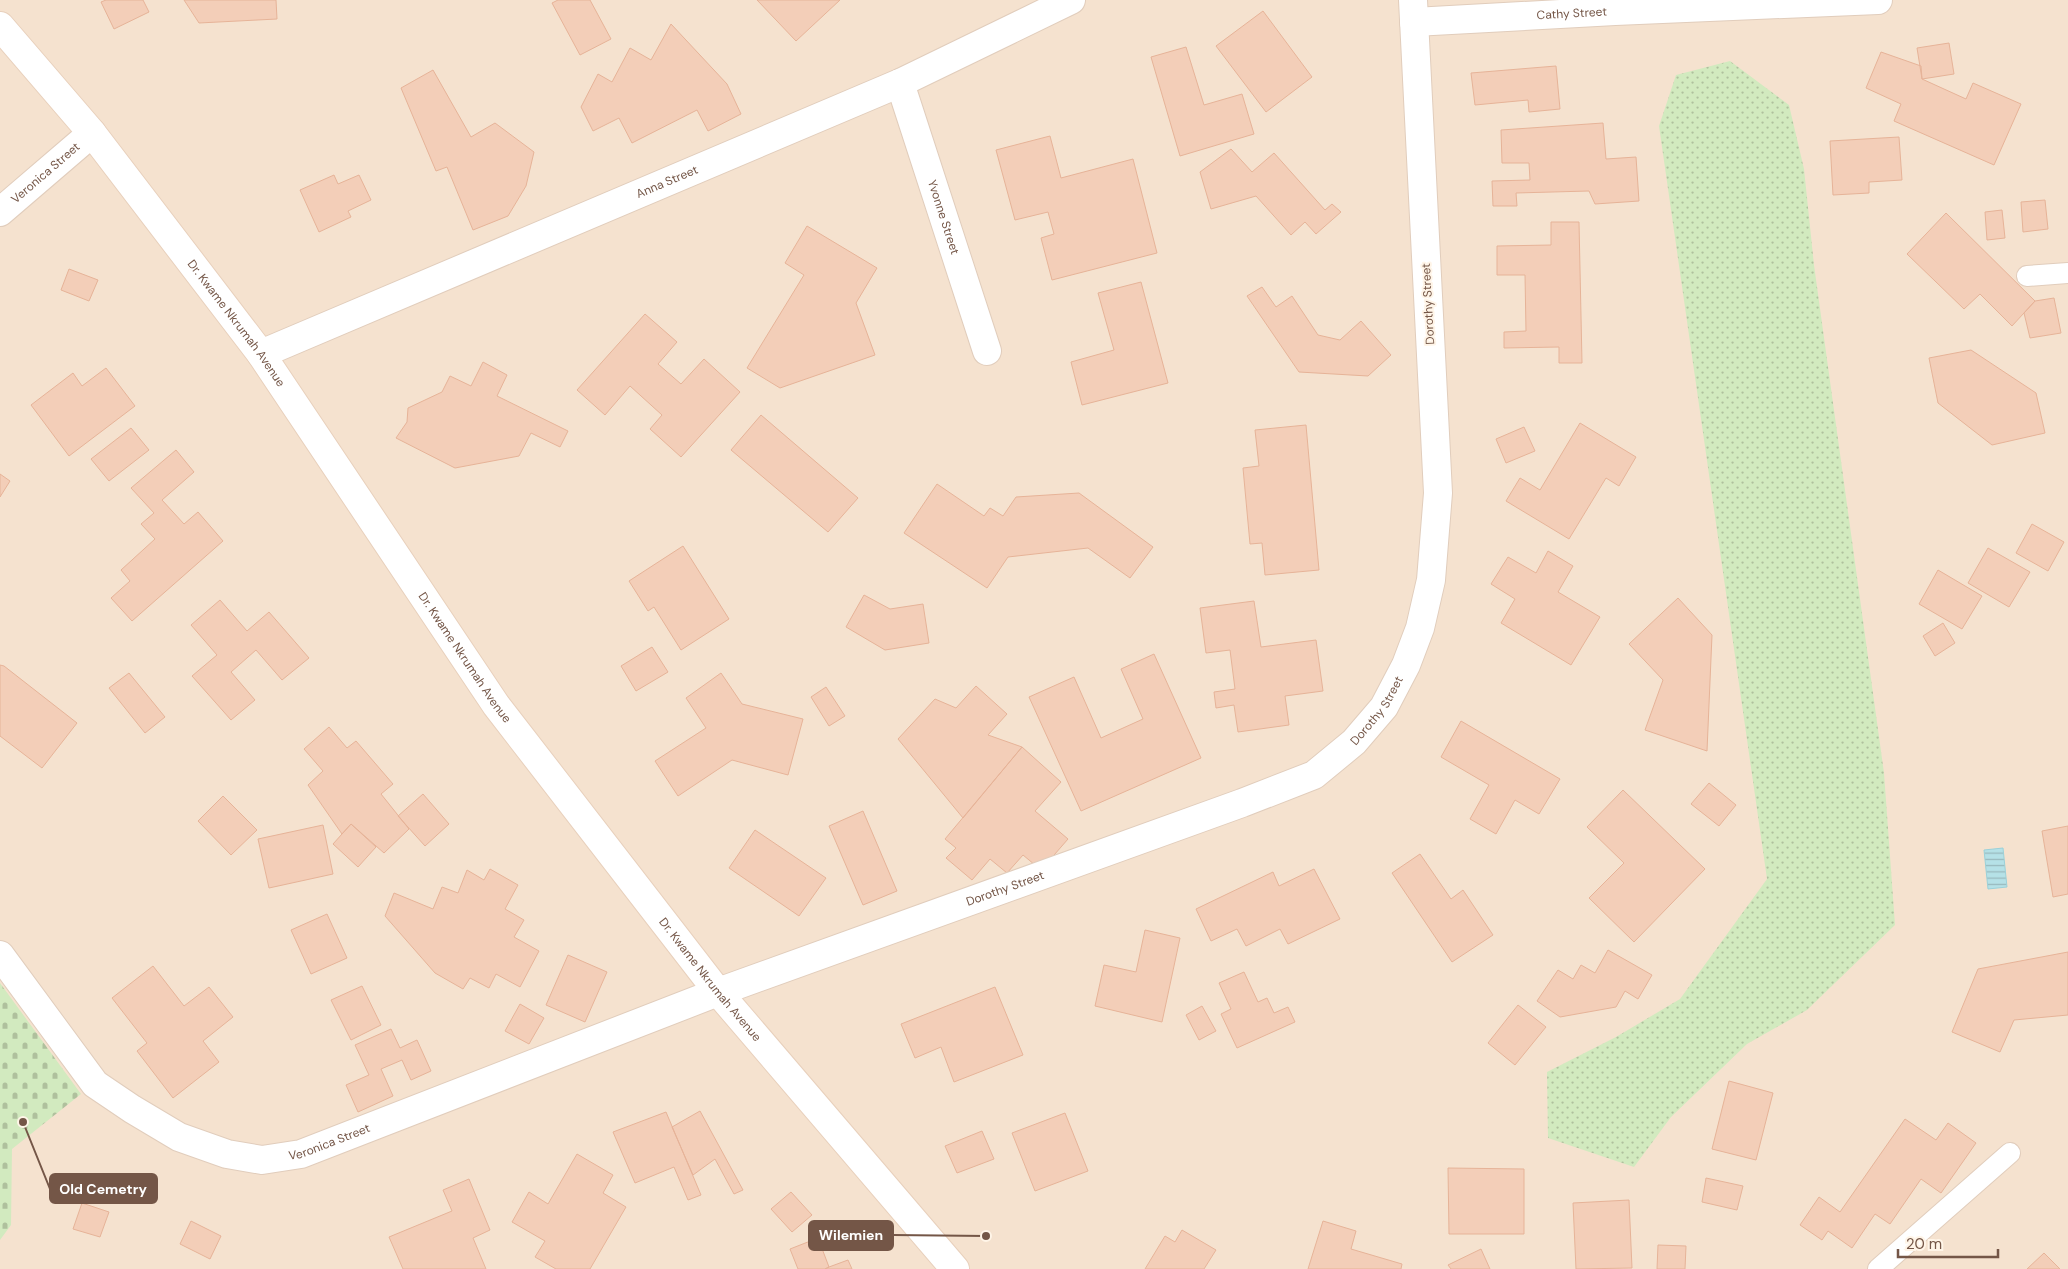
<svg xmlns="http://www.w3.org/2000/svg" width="2068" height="1269" viewBox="0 0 2068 1269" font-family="'DM Sans',sans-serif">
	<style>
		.residential { fill: #f5e2cf }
		.grass { fill: url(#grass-dots) }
		.cemetery { fill: url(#cemetery-stones) }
		.water { fill: url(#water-rules); stroke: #9bd1d9 }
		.building { fill: #f3ceb8; stroke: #e6b398 }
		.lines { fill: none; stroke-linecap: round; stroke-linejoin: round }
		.lane-casing { stroke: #e1cdbc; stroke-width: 22 }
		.street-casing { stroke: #e1cdbc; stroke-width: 30 }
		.secondary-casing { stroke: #e8d0bc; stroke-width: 30 }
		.lane { stroke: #fff; stroke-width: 20 }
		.street { stroke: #fff; stroke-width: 28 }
		.secondary { stroke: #fff; stroke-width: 28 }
		.labels { text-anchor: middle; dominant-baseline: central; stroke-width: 4; stroke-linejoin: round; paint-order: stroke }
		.street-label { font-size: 12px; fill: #745647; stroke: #fff5e8 }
		.leader { fill: none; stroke: #745647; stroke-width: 2 }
		.callout-dot { fill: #745647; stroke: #fff5e8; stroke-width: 2 }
		.callout { fill: #745647; stroke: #745647; stroke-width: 2 }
		.callout-label { font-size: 14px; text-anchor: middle; font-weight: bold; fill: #fff }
	</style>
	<defs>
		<pattern id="grass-dots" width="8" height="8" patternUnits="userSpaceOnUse" patternTransform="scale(1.25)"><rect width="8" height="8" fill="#d2eabf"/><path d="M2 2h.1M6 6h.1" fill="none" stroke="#afc09d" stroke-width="1.8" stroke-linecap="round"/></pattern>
		<pattern id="cemetery-stones" width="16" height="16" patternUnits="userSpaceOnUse" patternTransform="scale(1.25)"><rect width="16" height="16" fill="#d2eabf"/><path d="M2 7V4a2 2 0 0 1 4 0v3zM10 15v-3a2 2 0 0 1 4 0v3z" fill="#afc09d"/></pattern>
		<pattern id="water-rules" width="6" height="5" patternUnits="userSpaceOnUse" patternTransform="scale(1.25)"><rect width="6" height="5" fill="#b5e1e7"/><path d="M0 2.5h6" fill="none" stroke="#98b9bd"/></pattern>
	</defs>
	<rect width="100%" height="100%" fill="#fdf1e1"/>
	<path class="residential" d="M0 0H2068V1269H0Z"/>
	<path class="grass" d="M1730 61 1789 105 1804 169 1814 265 1884 773 1895 925 1807 1010 1747 1044 1671 1117 1634 1167 1548 1138 1547 1072 1616 1037 1680 999 1767 879 1659 126 1676 75Z"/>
	<path class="cemetery" d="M0 983 81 1094 12 1149 11 1225 0 1240Z"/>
	<path class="water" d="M2003 848 2007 887 1988 889 1984 850Z"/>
	<path class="building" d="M106 0H143L149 12 114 29 101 2Z
		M184 0H276L277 19 199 23Z
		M558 0H590L611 39 580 55 552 3Z
		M757 0H840L796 41Z
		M1263 11 1312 77 1266 112 1216 46Z
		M671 24 727 84 741 114 708 131 697 110 632 143 619 118 593 131 581 107 598 74 612 82 630 48 651 60Z
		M1949 43 1954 74 1922 79 1917 48Z
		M1186 47 1204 105 1242 94 1254 134 1180 156 1151 57Z
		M1881 52 1921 66 1922 79 1966 99 1973 83 2021 104 1994 165 1894 121 1901 104 1866 88Z
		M1556 66 1560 109 1529 112 1528 100 1475 105 1471 73Z
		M433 70 471 137 495 123 534 152 526 186 508 216 473 230 447 167 436 171 401 88Z
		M1603 123 1606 159 1636 157 1639 201 1595 204 1589 191 1516 193 1517 206H1493L1492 181 1530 180 1529 163H1502L1501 130Z
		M1050 136 1061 178 1133 159 1157 253 1052 280 1041 238 1054 234 1048 212 1015 220 996 150Z
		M1899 137 1902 180 1869 182V193L1833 195 1830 141Z
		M1231 149 1252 172 1274 153 1325 210 1332 204 1341 212 1316 234 1305 222 1291 235 1256 196 1211 209 1200 172Z
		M334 175 338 184 359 175 371 200 348 211 351 217 319 232 300 190Z
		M2045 200 2048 229 2023 232 2021 202Z
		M2002 210 2005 238 1987 240 1985 212Z
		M1946 213 2035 301 2012 326 1980 294 1964 309 1907 254Z
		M1551 222H1579L1582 363H1559V347L1504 348V332L1526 331 1525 275H1497V246L1551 245Z
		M807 226 877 268 856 303 875 355 780 388 747 368 804 275 785 263Z
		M69 269 98 280 89 301 61 290Z
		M1141 282 1168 383 1082 405 1071 362 1114 350 1098 293Z
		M1262 287 1276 307 1292 296 1318 335 1340 340 1361 321 1391 355 1368 376 1299 372 1247 296Z
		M2054 298 2061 333 2030 338 2024 313 2035 301Z
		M645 314 677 342 658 364 681 384 704 359 740 392 681 457 650 429 662 415 630 386 605 415 577 390Z
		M1971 350 2036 393 2045 433 1992 445 1938 403 1929 358Z
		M483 362 507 375 497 396 568 431 560 447 531 433 519 456 455 468 396 438 407 422 408 408 442 392 450 376 471 386Z
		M106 368 135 406 69 456 31 405 73 373 82 386Z
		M761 415 858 498 828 532 731 450Z
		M1580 423 1636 457 1619 486 1606 478 1569 539 1506 501 1520 478 1540 490Z
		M1306 425 1319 570 1265 575 1262 543 1250 544 1243 468 1259 466 1255 430Z
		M1524 427 1535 451 1506 463 1496 439Z
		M131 428 149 450 109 481 91 459Z
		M176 450 194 472 162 500 184 524 198 512 223 541 132 621 111 598 130 581 121 570 155 539 141 524 154 513 131 488Z
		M0 474 10 481 0 497Z
		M937 484 984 516 990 508 1003 516 1016 497 1079 493 1153 547 1130 578 1088 548 1008 557 987 588 904 533Z
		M2032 524 2064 542 2048 571 2016 553Z
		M683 546 729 619 681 650 654 607 648 611 629 581Z
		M1988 548 2030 572 2009 607 1968 583Z
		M1548 551 1573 566 1558 592 1600 617 1571 665 1501 623 1515 599 1491 584 1508 557 1536 573Z
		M1938 570 1982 596 1962 629 1919 604Z
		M864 595 890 609 923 604 929 643 885 650 846 627Z
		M1678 598 1712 635 1707 751 1645 730 1663 680 1629 644Z
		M220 600 247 631 269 612 309 658 282 680 256 650 231 672 255 700 231 720 192 676 217 655 191 625Z
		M1254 601 1261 647 1316 640 1323 691 1285 696 1289 725 1238 732 1234 705 1216 708 1214 692 1235 689 1230 650 1206 653 1200 608Z
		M1943 623 1955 643 1935 656 1923 636Z
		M652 647 668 672 636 691 621 666Z
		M1154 654 1201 758 1081 811 1029 697 1074 677 1101 738 1143 719 1121 669Z
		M0 665 4 666 77 723 42 768 0 736Z
		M129 673 165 717 145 733 109 688Z
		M721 673 742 704 803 719 788 775 732 760 678 796 655 761 706 728 686 698Z
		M976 686 1007 714 988 735 1022 747 963 818 898 739 935 699 956 708Z
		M826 687 845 716 829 726 811 697Z
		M1461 721 1560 779 1539 814 1515 800 1496 834 1470 819 1489 785 1441 757Z
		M329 727 347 748 356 741 393 784 381 794 409 829 384 853 351 824 342 834 308 785 323 771 304 749Z
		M1022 747 1061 782 1035 811 1068 839 1041 870 1023 855 1007 873 990 859 972 880 946 858 956 848 945 839Z
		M1709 783 1736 805 1719 826 1691 804Z
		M1623 790 1705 869 1634 942 1589 898 1624 863 1587 827Z
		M423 794 449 824 425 846 398 816Z
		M223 796 257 830 231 855 198 821Z
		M863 811 897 891 863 905 829 826Z
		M351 824 376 847 358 867 333 844Z
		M323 825 333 874 269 888 258 839Z
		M2068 826V894L2053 897 2042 831Z
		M755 830 826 878 799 916 729 868Z
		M1420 854 1451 899 1463 890 1493 935 1452 962 1392 873Z
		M490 869 518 885 505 909 524 920 514 937 539 951 520 987 496 974 489 988 470 978 463 989 435 973 385 916 394 893 433 909 442 887 458 893 467 870 484 880Z
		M1314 869 1340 919 1288 944 1280 929 1246 946 1237 929 1211 941 1196 909 1273 872 1279 886Z
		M327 914 347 958 311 974 291 930Z
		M1145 930 1180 938 1162 1022 1095 1006 1104 965 1136 972Z
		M1608 950 1652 975 1638 999 1625 991 1616 1007 1560 1017 1537 1001 1558 970 1573 979 1581 965 1595 973Z
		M2068 952V1015L2014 1020 2000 1052 1952 1032 1978 969Z
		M568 955 607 972 585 1022 546 1005Z
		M153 966 184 1006 209 987 233 1017 203 1041 219 1062 173 1098 137 1051 147 1043 112 998Z
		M1244 972 1258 1002 1267 998 1274 1013 1288 1007 1295 1022 1237 1048 1221 1014 1231 1009 1219 983Z
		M362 986 381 1025 351 1040 331 1000Z
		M995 987 1023 1055 954 1082 941 1047 915 1058 901 1024Z
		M520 1004 544 1018 529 1044 505 1031Z
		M1518 1005 1546 1027 1515 1065 1488 1043Z
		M1202 1006 1216 1031 1199 1040 1186 1015Z
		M391 1029 400 1048 417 1040 431 1071 411 1080 402 1060 381 1069 393 1096 358 1112 346 1085 369 1075 355 1045Z
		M1729 1081 1773 1093 1756 1160 1712 1149Z
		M700 1111 743 1190 734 1194 715 1159 693 1175 672 1127Z
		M666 1112 701 1195 688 1200 674 1167 635 1183 613 1132Z
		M1065 1113 1088 1171 1035 1191 1012 1133Z
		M1905 1119 1936 1140 1948 1123 1976 1143 1941 1193 1921 1179 1890 1224 1875 1214 1852 1248 1828 1231 1822 1240 1800 1225 1819 1197 1840 1212Z
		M982 1131 994 1159 957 1173 945 1146Z
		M577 1154 613 1175 603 1193 626 1207 590 1269H556L535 1257 545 1241 512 1222 529 1192 548 1204Z
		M1448 1168 1524 1169V1234H1449Z
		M1706 1178 1743 1186 1737 1210 1702 1202Z
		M469 1179 490 1230 473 1238 486 1269H403L389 1237 452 1211 443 1190Z
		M791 1192 812 1215 792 1232 771 1209Z
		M1629 1200 1632 1268 1576 1269 1573 1203Z
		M82 1203 109 1212 100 1237 73 1229Z
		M191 1221 221 1236 210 1259 180 1244Z
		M1323 1221 1356 1231 1351 1249 1402 1264 1401 1269H1308Z
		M1182 1230 1216 1250 1204 1269H1145L1165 1236 1175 1242Z
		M818 1238 829 1267 825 1269H798L790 1249Z
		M1658 1245 1686 1246 1685 1269H1657Z
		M1481 1249 1490 1269H1451L1448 1265Z
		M2044 1253 2060 1269H2027Z
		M848 1260 852 1269H825L829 1267Z"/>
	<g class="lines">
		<defs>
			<path id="lane" d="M2027 276 2068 273
				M1878 1269 2010 1153"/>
			<g id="street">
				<path id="s1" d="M1414 22 1615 11 1878 0"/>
				<path id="s2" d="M900 83 987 351"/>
				<path id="s3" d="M0 212 92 133"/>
				<path id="s4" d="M261 354 900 83 1071 0"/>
				<path id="s5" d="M0 955 95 1084 132 1109 179 1137 227 1154 262 1160 301 1154 718 992 1242 803 1314 775 1354 742 1384 707 1406 665 1420 628 1431 580 1438 493 1413 0"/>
			</g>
			<g id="secondary">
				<path id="s6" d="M0 26 92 133 261 354 496 705 718 992 955 1269"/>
			</g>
		</defs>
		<use href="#lane" class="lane-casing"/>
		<use href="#street" class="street-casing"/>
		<use href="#secondary" class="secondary-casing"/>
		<use href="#lane" class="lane"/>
		<use href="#street" class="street"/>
		<use href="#secondary" class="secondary"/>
	</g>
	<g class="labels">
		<g class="street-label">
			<text stroke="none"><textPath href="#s1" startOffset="158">Cathy Street</textPath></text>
			<text stroke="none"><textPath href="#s3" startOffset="60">Veronica Street</textPath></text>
			<text stroke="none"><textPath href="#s4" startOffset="441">Anna Street</textPath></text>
			<text stroke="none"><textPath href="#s2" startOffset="141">Yvonne Street</textPath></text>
			<text transform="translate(1428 304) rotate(-93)">Dorothy Street</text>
			<text stroke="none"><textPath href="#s6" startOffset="380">Dr. Kwame Nkrumah Avenue</textPath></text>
			<text stroke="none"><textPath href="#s6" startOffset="785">Dr. Kwame Nkrumah Avenue</textPath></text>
			<text stroke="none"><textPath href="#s5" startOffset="1558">Dorothy Street</textPath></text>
			<text stroke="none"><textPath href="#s5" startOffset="1138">Dorothy Street</textPath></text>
			<text stroke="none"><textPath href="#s6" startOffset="1190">Dr. Kwame Nkrumah Avenue</textPath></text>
			<text stroke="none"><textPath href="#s5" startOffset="416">Veronica Street</textPath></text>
		</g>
	</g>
	<path class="leader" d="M23 1122L50 1189M986 1236L893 1235"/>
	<g class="callout-dot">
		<circle cx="23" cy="1122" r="5"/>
		<circle cx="986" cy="1236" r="5"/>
	</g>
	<g class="callout">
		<rect x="50" y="1174" width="107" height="29" rx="5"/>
		<rect x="809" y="1221" width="84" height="29" rx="5"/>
	</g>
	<g class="callout-label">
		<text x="103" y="1194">Old Cemetry</text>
		<text x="851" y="1240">Wilemien</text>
	</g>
	<path d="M1898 1249v8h100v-8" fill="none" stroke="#745647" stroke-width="2.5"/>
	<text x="1906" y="1249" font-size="15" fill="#745647" stroke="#fff5e8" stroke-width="4" paint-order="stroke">20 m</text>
</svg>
